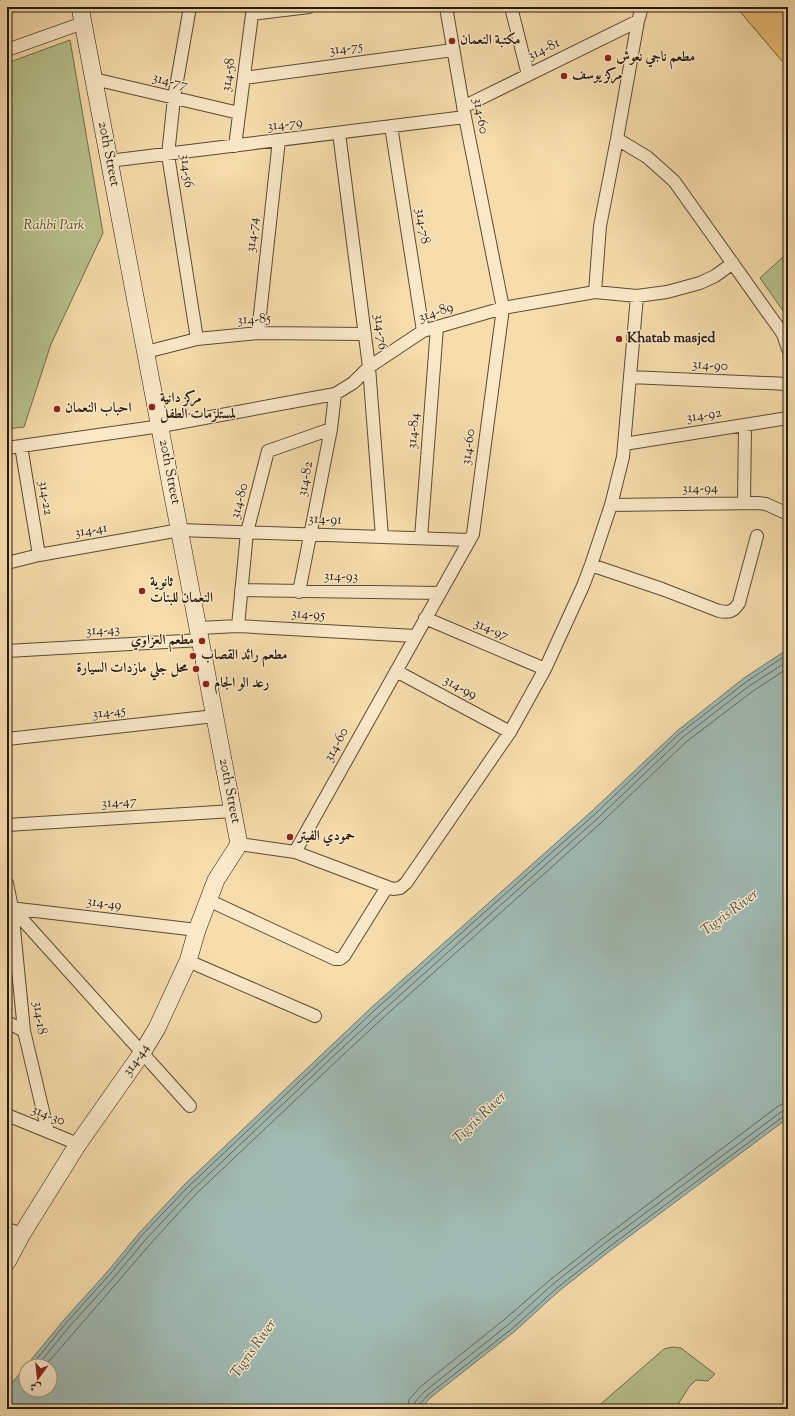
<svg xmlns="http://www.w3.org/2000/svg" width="795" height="1416" viewBox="0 0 795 1416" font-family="'Sorts Mill Goudy',Amiri,serif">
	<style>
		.green { fill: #b8c28d; stroke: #6f6e4e }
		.water { fill: #a0bab3; stroke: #6f7a71; fill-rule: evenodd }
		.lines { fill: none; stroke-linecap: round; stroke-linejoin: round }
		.shore { stroke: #636a61; stroke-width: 1 }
		.street-casing { stroke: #5a4a36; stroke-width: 14 }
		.secondary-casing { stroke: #26190f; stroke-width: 18 }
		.primary-casing { stroke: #26190f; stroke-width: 20 }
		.street { stroke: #fae9c9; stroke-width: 12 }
		.secondary { stroke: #fae9c9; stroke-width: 17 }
		.primary { stroke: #ecbe76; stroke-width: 19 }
		.poi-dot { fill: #8f2418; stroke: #fae9c9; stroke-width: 1.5 }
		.labels { text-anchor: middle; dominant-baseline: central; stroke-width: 3; stroke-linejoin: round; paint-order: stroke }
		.poi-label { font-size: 14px; font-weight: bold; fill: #26190f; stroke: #fae9c9; text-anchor: start }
		.street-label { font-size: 14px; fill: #26190f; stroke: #fae9c9 }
		.park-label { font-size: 14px; font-style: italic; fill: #524c35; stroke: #fae9c9 }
		.water-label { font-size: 15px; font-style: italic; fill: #515148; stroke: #fae9c9 }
	</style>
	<rect width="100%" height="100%" fill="#f7ddac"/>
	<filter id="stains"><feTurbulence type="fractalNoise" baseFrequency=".005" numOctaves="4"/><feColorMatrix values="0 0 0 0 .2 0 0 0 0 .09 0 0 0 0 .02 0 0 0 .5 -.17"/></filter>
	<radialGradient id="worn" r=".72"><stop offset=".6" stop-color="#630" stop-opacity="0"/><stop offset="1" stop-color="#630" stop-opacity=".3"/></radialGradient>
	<path class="green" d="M70 40 103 233 51 344 24 427 7 429V63Z
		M785 255 788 260V318L760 278Z
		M672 1347 681 1348 715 1374 708 1381 696 1380 689 1387 675 1409H595L664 1349Z"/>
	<path class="water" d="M788 649V1118L611 1250 559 1291 515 1331 430 1398 421 1409H7V1389L63 1321 108 1271 140 1232 185 1184 373 1006 592 811 677 731 744 678ZM26 1366H50V1390H26Z"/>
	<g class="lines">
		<path class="shore" d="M31 1366 66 1323 111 1273 143 1234 188 1187 338 1045 376 1009 595 814 679 734 746 682 788 654
			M37 1366 69 1327 115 1276 147 1238 191 1191 341 1049 380 1013 598 818 683 737 749 686 788 661
			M45 1366 152 1242 195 1195 345 1053 384 1017 602 822 686 742 753 691 788 668
			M407 1409 409 1400 420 1387 505 1319 550 1280 602 1239 777 1107 782 1104H788
			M413 1409 415 1402 424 1392 509 1324 553 1284 605 1243 781 1112 788 1110
			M418 1409 419 1405 428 1395 513 1328 557 1288 609 1247 784 1116 788 1115"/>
		<defs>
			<path id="street" d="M190 7 174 98 168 155 197 339
				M511 7 528 75
				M252 14 309 7
				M7 50 83 23
				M244 78 453 50
				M94 79 239 113
				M463 107 638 21
				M391 126 423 331
				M339 133 369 367 382 537
				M617 139 647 157 674 181 783 334 788 349
				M235 146 253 7
				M109 161 465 117
				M595 292 600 226 617 139 638 21 642 7
				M258 333 279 140
				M146 352 197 339 258 333 365 334
				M630 377 788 384
				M624 444 788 418
				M21 446 39 555
				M7 448 161 426 335 394 353 383 369 367 423 331 503 308 595 292 637 296 667 292 700 283 715 276 733 263
				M744 503 745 425
				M611 505 758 503 766 504 788 514
				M421 538 437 327
				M7 563 39 555 180 530 469 540
				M591 565 662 589 719 611C729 613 733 612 739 603L757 536
				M241 590 440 593
				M299 592 331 429 335 394
				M425 618 545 669
				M238 626 247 532 268 451 331 429
				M199 628 238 626 415 636
				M7 651 201 640
				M396 671 510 732
				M7 739 215 716
				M7 825 233 811
				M239 844 295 852 393 889 400 888 406 883 510 732 545 669 583 586 591 565 611 505 623 457 637 296
				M295 852 473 534 503 308 465 117 446 7
				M7 883 12 908 24 1031 48 1132
				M208 900 335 959H340L344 956 387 887
				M10 908 197 930
				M12 908 190 1106
				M188 961 315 1016
				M7 1022 24 1031
				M7 1115 78 1144
				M7 1229 22 1234"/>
			<g id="secondary">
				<path id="s1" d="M7 1262 22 1234 78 1144 142 1053 157 1028 188 961 197 930 216 880 239 844 80 7"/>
			</g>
			<path id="primary" d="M749 7 788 53
				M772 7 788 28"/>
		</defs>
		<use href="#street" class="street-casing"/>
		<use href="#secondary" class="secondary-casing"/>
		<use href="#primary" class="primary-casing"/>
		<use href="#street" class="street"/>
		<use href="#secondary" class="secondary"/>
		<use href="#primary" class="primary"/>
	</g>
	<g class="poi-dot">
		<circle cx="452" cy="41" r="4"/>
		<circle cx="608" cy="58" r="4"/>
		<circle cx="564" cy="76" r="4"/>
		<circle cx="619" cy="339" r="4"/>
		<circle cx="152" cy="407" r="4"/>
		<circle cx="57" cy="409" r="4"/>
		<circle cx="142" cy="591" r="4"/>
		<circle cx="202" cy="641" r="4"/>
		<circle cx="193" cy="656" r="4"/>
		<circle cx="196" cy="669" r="4"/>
		<circle cx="206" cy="684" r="4"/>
		<circle cx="290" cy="837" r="4"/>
	</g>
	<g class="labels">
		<g class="poi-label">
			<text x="460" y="41">مكتبة النعمان</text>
			<text x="616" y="58">مطعم ناجي نعوش</text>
			<text x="572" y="76">مركز يوسف</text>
			<text x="627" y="339">Khatab masjed</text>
			<text x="160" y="399">مركز دانية<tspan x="160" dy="16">لمستلزمات الطفل</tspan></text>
			<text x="65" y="409">احباب النعمان</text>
			<text x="150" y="583">ثانوية<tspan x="150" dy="16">النعمان للبنات</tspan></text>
			<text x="194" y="641" text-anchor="end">مطعم العزاوي</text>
			<text x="201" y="656">مطعم رائد القصاب</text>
			<text x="188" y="669" text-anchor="end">محل جلي مازدات السيارة</text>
			<text x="214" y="684">رعد الو الجام</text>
			<text x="298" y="837">حمودي الفيتر</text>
		</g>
		<g class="street-label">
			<text transform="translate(346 49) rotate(-8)">314-75</text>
			<text transform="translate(544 50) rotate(-26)">314-81</text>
			<text transform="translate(229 75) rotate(-82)">314-58</text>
			<text transform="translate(170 82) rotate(13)">314-77</text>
			<text transform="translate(480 116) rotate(79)">314-60</text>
			<text transform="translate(285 125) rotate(-7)">314-79</text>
			<text transform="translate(108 154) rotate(79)">20th Street</text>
			<text transform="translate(186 171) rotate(83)">314-56</text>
			<text transform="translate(422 226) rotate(81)">314-78</text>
			<text transform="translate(253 235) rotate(-84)">314-74</text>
			<text transform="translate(436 313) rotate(-19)">314-89</text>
			<text transform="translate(254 320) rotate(-3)">314-85</text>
			<text transform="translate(380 332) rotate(83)">314-76</text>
			<text transform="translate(710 366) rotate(3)">314-90</text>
			<text transform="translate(704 416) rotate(-9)">314-92</text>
			<text transform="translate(414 431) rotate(-85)">314-84</text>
			<text transform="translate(469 447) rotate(-82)">314-60</text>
			<text transform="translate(169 472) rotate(79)">20th Street</text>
			<text transform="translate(306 479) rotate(-79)">314-82</text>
			<text transform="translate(700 489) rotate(-1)">314-94</text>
			<text transform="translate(45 498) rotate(81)">314-22</text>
			<text transform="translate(240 501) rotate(-75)">314-80</text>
			<text transform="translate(325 520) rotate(2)">314-91</text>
			<text transform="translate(91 531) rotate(-10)">314-41</text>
			<text transform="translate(341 577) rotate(1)">314-93</text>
			<text transform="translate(308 615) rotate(4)">314-95</text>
			<text transform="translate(491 630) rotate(23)">314-97</text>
			<text transform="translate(103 631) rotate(-3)">314-43</text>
			<text transform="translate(460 688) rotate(28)">314-99</text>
			<text transform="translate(109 713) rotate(-7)">314-45</text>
			<text transform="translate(337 745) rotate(-61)">314-60</text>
			<text transform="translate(229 791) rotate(79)">20th Street</text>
			<text transform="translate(119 803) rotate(-4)">314-47</text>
			<text transform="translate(104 904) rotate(7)">314-49</text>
			<text transform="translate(39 1018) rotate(82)">314-18</text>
			<text stroke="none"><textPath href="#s1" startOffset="240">314-44</textPath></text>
			<text transform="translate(48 1116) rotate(22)">314-30</text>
		</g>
		<g class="park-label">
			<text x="54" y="226">Rahbi Park</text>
		</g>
		<g class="water-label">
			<text transform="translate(730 913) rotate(-37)">Tigris River</text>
			<text transform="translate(480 1118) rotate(-44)">Tigris River</text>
			<text transform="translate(254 1349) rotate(-55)">Tigris River</text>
		</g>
	</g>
	<rect width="795" height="1416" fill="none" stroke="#f7ddac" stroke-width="24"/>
	<rect x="8" y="8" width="779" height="1400" fill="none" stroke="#26190f" stroke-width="2"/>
	<rect x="12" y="12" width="771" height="1392" fill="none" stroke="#26190f"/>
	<g transform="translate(38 1378) rotate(195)"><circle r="19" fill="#fae9c9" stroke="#a5967f"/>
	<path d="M0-3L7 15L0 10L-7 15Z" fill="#8f2418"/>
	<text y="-6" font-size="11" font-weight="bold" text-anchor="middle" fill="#26190f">ش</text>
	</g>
	<rect width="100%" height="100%" filter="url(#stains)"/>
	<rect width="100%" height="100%" fill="url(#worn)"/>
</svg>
